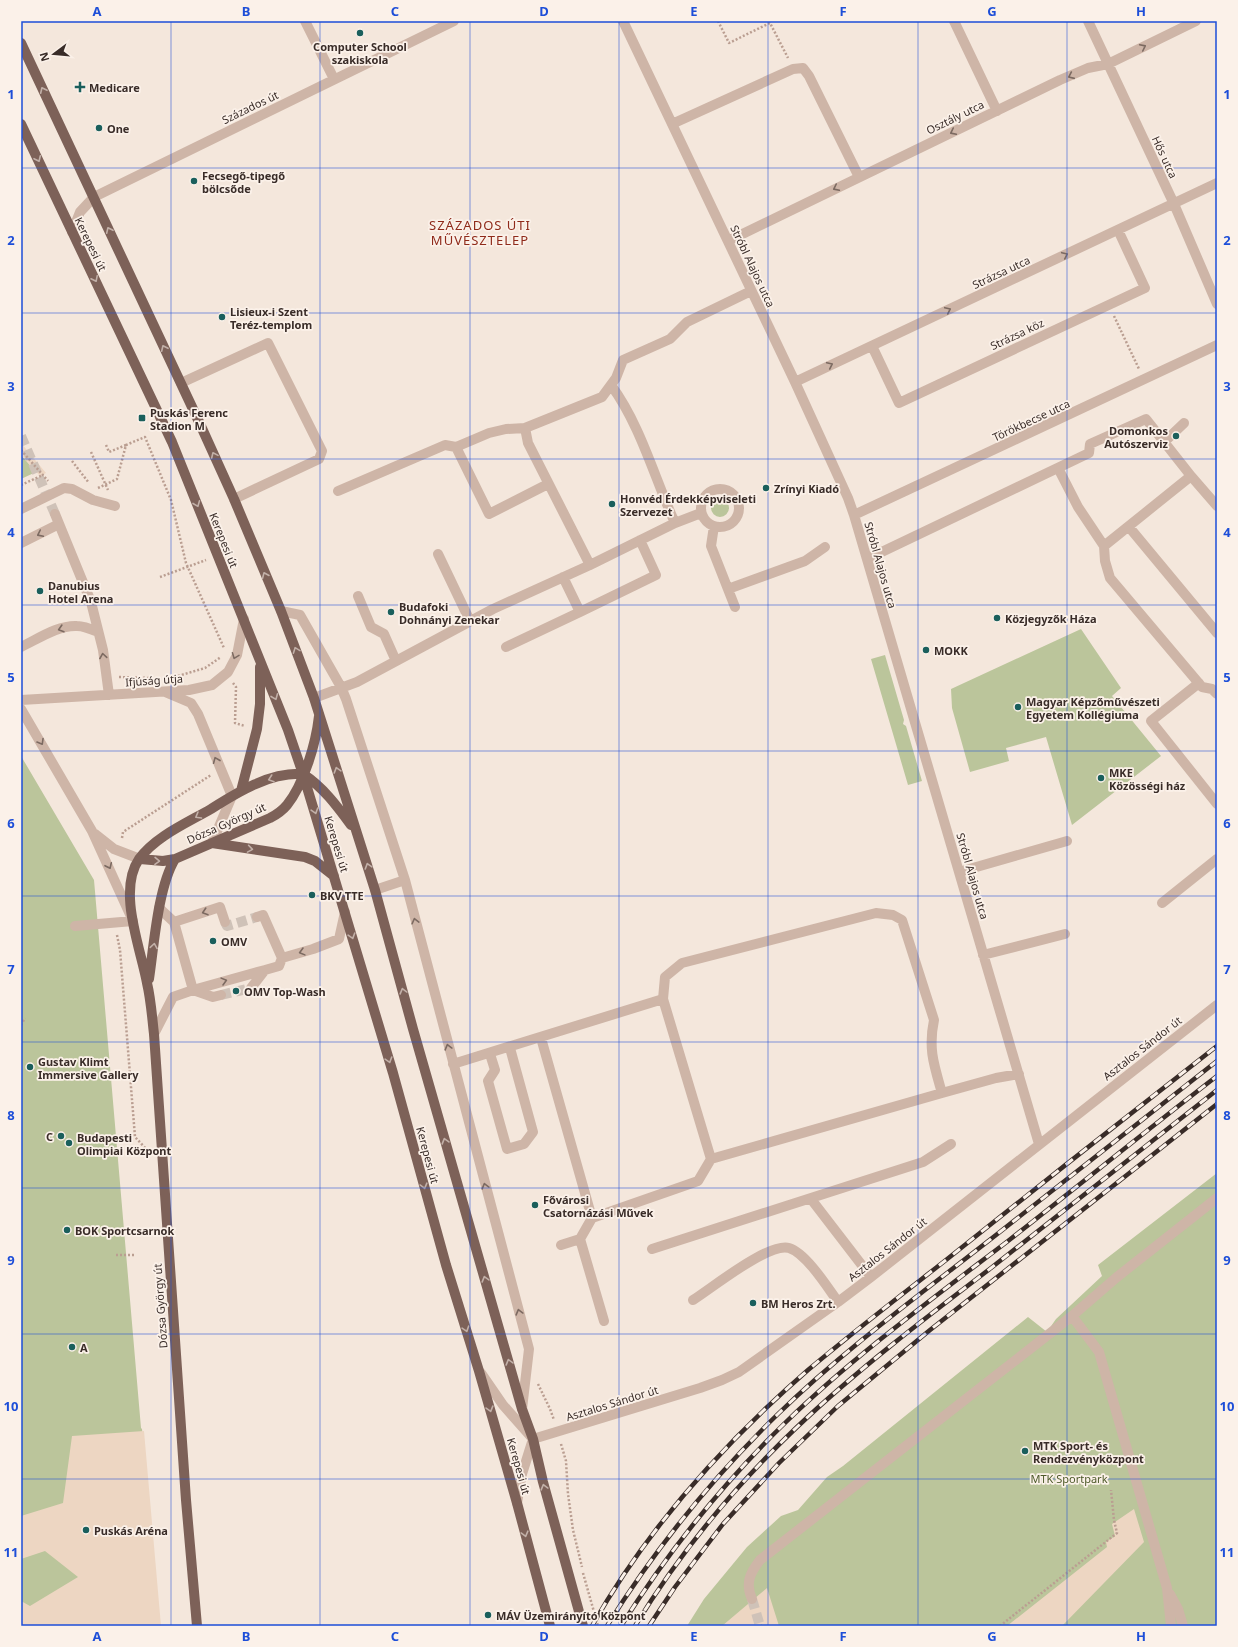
<svg xmlns="http://www.w3.org/2000/svg" width="1238" height="1647" viewBox="0 0 1238 1647" font-family="'Noto Sans',sans-serif">
	<style>
		.green { fill: #bbc59b }
		.plaza { fill: #edd6c2 }
		.lines { fill: none; stroke-linecap: round; stroke-linejoin: round }
		.minor-tunnel { stroke: #cfc2b8; stroke-width: 10; stroke-dasharray: 10 5; stroke-linecap: butt }
		.path { stroke: #ba9e91; stroke-width: 2.5; stroke-dasharray: 2 2; stroke-linecap: butt }
		.minor { stroke: #ceb5a7; stroke-width: 10 }
		.major { stroke: #7d6158; stroke-width: 10 }
		.rail-casing { stroke: #392c28; stroke-width: 4.5 }
		.rail { stroke: #fbf1e9; stroke-width: 3; stroke-dasharray: 9; stroke-linecap: butt }
		.path-bridge { stroke: #ba9e91; stroke-width: 2.5; stroke-dasharray: 2 2; stroke-linecap: butt }
		.oneway { stroke: #7c6a61 }
		.oneway2 { stroke: #c2b0a8 }
		.grid { fill: none; stroke: #1d4ed8; stroke-width: 1; stroke-opacity: 0.55 }
		.poi-dot { fill: #1a5f5c; stroke: #fbf1e9; stroke-width: 1.5 }
		.labels { text-anchor: middle; dominant-baseline: central; stroke-width: 3.5; stroke-linejoin: round; paint-order: stroke }
		.poi-label { font-size: 11px; font-weight: bold; fill: #392c28; stroke: #fbf1e9; text-anchor: start }
		.street-label { font-size: 11px; fill: #392c28; stroke: #fbf1e9 }
		.park-label { font-size: 11px; fill: #4d5a2a; stroke: #fbf1e9 }
		.quarter-label { font-size: 13px; letter-spacing: 1px; fill: #8f2a1a; stroke: #fbf1e9 }
		.neatline { fill: none; stroke: #1d4ed8; stroke-width: 1.5 }
		.grid-label { font-size: 13px; text-anchor: middle; font-weight: bold; fill: #1d4ed8 }
	</style>
	<rect width="100%" height="100%" fill="#f4e7dc"/>
	<path class="green" d="M21 455 36 472 21 479Z
		M711 508a9 9 0 1 1 18 0a9 9 0 1 1-18 0Z
		M1081 629 1121 688 1112 696 1161 756 1072 825 1046 737 1006 748 1009 761 970 772 952 708 951 689Z
		M885 655 904 720 903 724 906 726 922 781 908 785 871 659Z
		M21 756 94 880 141 1428 142 1429 160 1626H21Z
		M1217 1173V1626H687L704 1599 747 1547 781 1516 798 1510 827 1477 843 1466 1028 1317 1047 1332 1056 1319 1102 1276 1098 1265Z"/>
	<path class="plaza" d="M21 443 46 473 40 476 21 455Z
		M144 1431 161 1626H21V1601L30 1606 78 1577 45 1551 21 1559V1516L63 1503 72 1436Z
		M1134 1509 1144 1542 1062 1626H1007L1107 1547 1106 1542 1115 1536 1112 1524Z
		M767 1588 779 1626H762V1624L759 1626H722Z"/>
	<g class="lines">
		<path class="minor-tunnel" d="M21 436 55 514
			M225 922 227 926 257 917
			M221 995 251 988
			M752 1599 760 1626"/>
		<path class="path" d="M718 21 729 43 770 23
			M769 21 788 58
			M1114 316 1139 369
			M106 445 109 452 126 445
			M21 450 48 481
			M91 452 108 490
			M72 461 89 483
			M21 485 43 475
			M98 488 117 479 126 445 145 437 171 500 186 563 224 648
			M160 577 206 560
			M178 676 205 668 221 657
			M119 677 150 678
			M233 683 236 687 235 723 245 726
			M122 838 123 832 211 775
			M117 935 120 950 135 1137 150 1153
			M21 1025 25 1018
			M116 1255H135
			M538 1384 550 1409 554 1420
			M561 1444 566 1461 568 1494 573 1530 582 1567
			M1000 1626 1117 1533 1114 1520 1111 1490"/>
		<path class="minor" d="M305 21 334 79
			M623 21 795 382 848 498 854 515 1039 1144
			M954 21 997 111
			M1088 21 1174 204 1217 304
			M672 124 793 69 803 68 809 76 859 177
			M72 232 80 212 94 197 454 21
			M728 241 1060 80 1088 68 1108 64 1196 21
			M872 346 899 403 1145 288 1118 230
			M795 382 1217 183
			M181 383 268 343 322 451 319 459 234 499
			M611 385C641 426 654 477 675 523
			M525 428 528 443 590 565
			M1164 442 1184 423
			M456 447 489 514 548 484
			M1058 468 1078 507 1104 546 1105 561 1110 578 1202 687 1212 689 1217 694
			M1191 476 1217 506
			M701 508a19 19 0 1 1 38 0a19 19 0 1 1-38 0Z
			M338 491 445 445 456 447 489 433 506 429 525 428 602 397 616 378 623 360 670 339 687 322 751 291
			M21 509 64 488 72 489 93 500 115 506
			M55 514 91 602 103 650 109 695
			M854 515 1217 345
			M714 526 711 546 735 607
			M1129 527 1217 633
			M21 543 59 524
			M438 554 470 621
			M867 559 1089 453 1090 444 1146 419 1191 476 1104 546
			M728 589 805 561 825 547
			M358 596 371 627 384 634 396 661
			M281 611 300 615 341 687 346 699 405 880 529 1349 522 1409
			M580 612 656 575 640 540
			M21 647C38 639 58 625 77 626 84 626 91 629 98 632
			M506 647 580 612 563 577
			M1199 683 1151 721 1217 804
			M165 692 191 703 198 714 232 796 212 843
			M314 698 357 682 493 609 590 565 675 523 701 513
			M21 700 189 690 212 685 228 672 237 655 244 619
			M21 709 92 831 133 921 75 926
			M95 834 114 849 140 859
			M959 872 1067 841
			M375 890 405 880
			M1162 903 1217 859
			M159 908 174 922 193 990 213 997 221 995
			M174 922 220 907 225 922
			M983 955 1065 934
			M282 958 313 949 339 939 345 912
			M251 988 265 970 279 966 282 958 263 915 257 917
			M154 1034 173 997 193 990 265 970
			M541 1038 592 1218
			M490 1054 495 1070 488 1081 507 1149 524 1144 533 1132 510 1048
			M453 1064 663 999
			M942 1093C934 1065 928 1049 934 1020L902 920 893 915 876 913 682 963 665 977 663 999 711 1159 942 1093 996 1078 1019 1074
			M811 1199 871 1277
			M561 1245 580 1239
			M652 1249 923 1162 951 1144
			M693 1300C712 1288 769 1242 789 1248 806 1253 828 1288 838 1302
			M1072 1316 1099 1352 1167 1588 1171 1626
			M604 1321 580 1239 592 1218 698 1181 711 1159
			M481 1373 503 1405 533 1439 522 1474 517 1503
			M533 1439 700 1388 722 1380 739 1372 838 1302 871 1277 1217 1005
			M1170 1594 1178 1609 1183 1626
			M752 1599C745 1583 750 1573 760 1560L1072 1316 1117 1277 1217 1198"/>
		<path class="major" d="M21 43 200 424 234 499 281 611 314 698 375 890 413 1029 522 1409 533 1439 543 1482 583 1626
			M21 124 172 442 288 730 303 774 393 1073 446 1265 479 1371 517 1503 550 1626
			M241 791 257 729 260 704V667
			M212 843 305 857 315 861 334 876
			M140 859 163 861 175 859 270 818C276 815 282 811 287 805 304 784 316 743 319 716
			M149 979C154 945 158 887 175 859
			M197 1626 186 1500 154 1034C152 1017 151 1000 147 983 141 949 117 891 139 859 156 836 187 823 211 809 238 792 270 772 303 774 323 787 337 806 351 825"/>
		<defs>
			<path id="rail" d="M592 1626C647 1529 724 1443 808 1370 853 1332 900 1296 946 1260 1036 1188 1126 1117 1217 1046
				M607 1626C655 1549 712 1478 778 1414 845 1349 922 1293 996 1235 1070 1177 1143 1119 1217 1061
				M621 1626C668 1552 723 1483 786 1422 854 1356 932 1299 1008 1241 1078 1186 1147 1130 1217 1076
				M635 1626C679 1554 735 1486 796 1428 857 1370 924 1319 991 1268 1066 1209 1142 1149 1217 1090
				M649 1626 675 1587 723 1524 779 1463 838 1406 930 1330 1217 1104"/>
		</defs>
		<use href="#rail" class="rail-casing"/>
		<use href="#rail" class="rail"/>
		<path class="path-bridge" d="M583 1573 598 1626"/>
	</g>
	<defs><path id="oneway-chevron" d="M-2-3.5L2.5 0L-2 3.5" fill="none" stroke-width="1.6" stroke-linecap="round" stroke-linejoin="round"/></defs>
	<g class="oneway">
		<use href="#oneway-chevron" transform="translate(1143 47) rotate(-26)"/>
		<use href="#oneway-chevron" transform="translate(1071 76) rotate(156)"/>
		<use href="#oneway-chevron" transform="translate(953 132) rotate(154)"/>
		<use href="#oneway-chevron" transform="translate(836 188) rotate(154)"/>
		<use href="#oneway-chevron" transform="translate(1065 255) rotate(-25)"/>
		<use href="#oneway-chevron" transform="translate(948 310) rotate(-25)"/>
		<use href="#oneway-chevron" transform="translate(830 365) rotate(-25)"/>
		<use href="#oneway-chevron" transform="translate(40 534) rotate(154)"/>
		<use href="#oneway-chevron" transform="translate(61 629) rotate(163)"/>
		<use href="#oneway-chevron" transform="translate(103 656) rotate(-99)"/>
		<use href="#oneway-chevron" transform="translate(235 656) rotate(111)"/>
		<use href="#oneway-chevron" transform="translate(41 742) rotate(60)"/>
		<use href="#oneway-chevron" transform="translate(216 760) rotate(-112)"/>
		<use href="#oneway-chevron" transform="translate(109 866) rotate(65)"/>
		<use href="#oneway-chevron" transform="translate(205 912) rotate(162)"/>
		<use href="#oneway-chevron" transform="translate(415 921) rotate(-104)"/>
		<use href="#oneway-chevron" transform="translate(302 952) rotate(165)"/>
		<use href="#oneway-chevron" transform="translate(224 981) rotate(-15)"/>
		<use href="#oneway-chevron" transform="translate(448 1047) rotate(-105)"/>
		<use href="#oneway-chevron" transform="translate(485 1186) rotate(-105)"/>
		<use href="#oneway-chevron" transform="translate(519 1312) rotate(-105)"/>
	</g>
	<g class="oneway2">
		<use href="#oneway-chevron" transform="translate(43 90) rotate(-115)"/>
		<use href="#oneway-chevron" transform="translate(38 159) rotate(65)"/>
		<use href="#oneway-chevron" transform="translate(109 230) rotate(-115)"/>
		<use href="#oneway-chevron" transform="translate(95 279) rotate(64)"/>
		<use href="#oneway-chevron" transform="translate(164 348) rotate(-115)"/>
		<use href="#oneway-chevron" transform="translate(214 455) rotate(-114)"/>
		<use href="#oneway-chevron" transform="translate(197 504) rotate(68)"/>
		<use href="#oneway-chevron" transform="translate(265 575) rotate(-113)"/>
		<use href="#oneway-chevron" transform="translate(296 650) rotate(-111)"/>
		<use href="#oneway-chevron" transform="translate(275 697) rotate(68)"/>
		<use href="#oneway-chevron" transform="translate(337 770) rotate(-107)"/>
		<use href="#oneway-chevron" transform="translate(271 779) rotate(161)"/>
		<use href="#oneway-chevron" transform="translate(315 811) rotate(73)"/>
		<use href="#oneway-chevron" transform="translate(198 816) rotate(150)"/>
		<use href="#oneway-chevron" transform="translate(250 849) rotate(9)"/>
		<use href="#oneway-chevron" transform="translate(157 861) rotate(1)"/>
		<use href="#oneway-chevron" transform="translate(368 866) rotate(-107)"/>
		<use href="#oneway-chevron" transform="translate(352 936) rotate(73)"/>
		<use href="#oneway-chevron" transform="translate(154 946) rotate(-81)"/>
		<use href="#oneway-chevron" transform="translate(403 991) rotate(-105)"/>
		<use href="#oneway-chevron" transform="translate(389 1060) rotate(73)"/>
		<use href="#oneway-chevron" transform="translate(445 1141) rotate(-106)"/>
		<use href="#oneway-chevron" transform="translate(424 1186) rotate(75)"/>
		<use href="#oneway-chevron" transform="translate(485 1279) rotate(-106)"/>
		<use href="#oneway-chevron" transform="translate(466 1329) rotate(72)"/>
		<use href="#oneway-chevron" transform="translate(509 1362) rotate(-106)"/>
		<use href="#oneway-chevron" transform="translate(490 1409) rotate(74)"/>
		<use href="#oneway-chevron" transform="translate(544 1487) rotate(-105)"/>
		<use href="#oneway-chevron" transform="translate(525 1534) rotate(75)"/>
	</g>
	<path class="grid" d="M171 21V1626M320 21V1626M470 21V1626M619 21V1626M768 21V1626M918 21V1626M1067 21V1626M21 168H1217M21 313H1217M21 459H1217M21 605H1217M21 751H1217M21 896H1217M21 1042H1217M21 1188H1217M21 1334H1217M21 1479H1217"/>
	<g class="poi-dot">
		<circle cx="360" cy="33" r="4"/>
		<path d="M78 81h4v4h4v4h-4v4h-4v-4h-4v-4h4z"/>
		<circle cx="99" cy="128" r="4"/>
		<circle cx="194" cy="181" r="4"/>
		<circle cx="222" cy="317" r="4"/>
		<rect x="138" y="414" width="8" height="8" rx="2"/>
		<circle cx="1176" cy="436" r="4"/>
		<circle cx="766" cy="488" r="4"/>
		<circle cx="612" cy="504" r="4"/>
		<circle cx="40" cy="591" r="4"/>
		<circle cx="391" cy="612" r="4"/>
		<circle cx="997" cy="618" r="4"/>
		<circle cx="926" cy="650" r="4"/>
		<circle cx="1018" cy="707" r="4"/>
		<circle cx="1101" cy="778" r="4"/>
		<circle cx="312" cy="895" r="4"/>
		<circle cx="213" cy="941" r="4"/>
		<circle cx="236" cy="991" r="4"/>
		<circle cx="30" cy="1067" r="4"/>
		<circle cx="61" cy="1136" r="4"/>
		<circle cx="69" cy="1143" r="4"/>
		<circle cx="535" cy="1205" r="4"/>
		<circle cx="67" cy="1230" r="4"/>
		<circle cx="753" cy="1303" r="4"/>
		<circle cx="72" cy="1347" r="4"/>
		<circle cx="1025" cy="1451" r="4"/>
		<circle cx="86" cy="1530" r="4"/>
		<circle cx="488" cy="1615" r="4"/>
	</g>
	<g class="labels">
		<g class="poi-label">
			<text x="360" y="46" text-anchor="middle">Computer School<tspan x="360" dy="13">szakiskola</tspan></text>
			<text x="89" y="87">Medicare</text>
			<text x="107" y="128">One</text>
			<text x="202" y="175">Fecsegő-tipegő<tspan x="202" dy="13">bölcsőde</tspan></text>
			<text x="230" y="311">Lisieux-i Szent<tspan x="230" dy="13">Teréz-templom</tspan></text>
			<text x="150" y="412">Puskás Ferenc<tspan x="150" dy="13">Stadion M</tspan></text>
			<text x="1168" y="430" text-anchor="end">Domonkos<tspan x="1168" dy="13">Autószerviz</tspan></text>
			<text x="774" y="488">Zrínyi Kiadó</text>
			<text x="620" y="498">Honvéd Érdekképviseleti<tspan x="620" dy="13">Szervezet</tspan></text>
			<text x="48" y="585">Danubius<tspan x="48" dy="13">Hotel Arena</tspan></text>
			<text x="399" y="606">Budafoki<tspan x="399" dy="13">Dohnányi Zenekar</tspan></text>
			<text x="1005" y="618">Közjegyzők Háza</text>
			<text x="934" y="650">MOKK</text>
			<text x="1026" y="701">Magyar Képzőművészeti<tspan x="1026" dy="13">Egyetem Kollégiuma</tspan></text>
			<text x="1109" y="772">MKE<tspan x="1109" dy="13">Közösségi ház</tspan></text>
			<text x="320" y="895">BKV TTE</text>
			<text x="221" y="941">OMV</text>
			<text x="244" y="991">OMV Top-Wash</text>
			<text x="38" y="1061">Gustav Klimt<tspan x="38" dy="13">Immersive Gallery</tspan></text>
			<text x="53" y="1136" text-anchor="end">C</text>
			<text x="77" y="1137">Budapesti<tspan x="77" dy="13">Olimpiai Központ</tspan></text>
			<text x="543" y="1199">Fővárosi<tspan x="543" dy="13">Csatornázási Művek</tspan></text>
			<text x="75" y="1230">BOK Sportcsarnok</text>
			<text x="761" y="1303">BM Heros Zrt.</text>
			<text x="80" y="1347">A</text>
			<text x="1033" y="1445">MTK Sport- és<tspan x="1033" dy="13">Rendezvényközpont</tspan></text>
			<text x="94" y="1530">Puskás Aréna</text>
			<text x="496" y="1615">MÁV Üzemirányító Központ</text>
		</g>
		<g class="street-label">
			<text transform="translate(250 107) rotate(-26)">Százados út</text>
			<text transform="translate(955 117) rotate(-26)">Osztály utca</text>
			<text transform="translate(1165 157) rotate(65)">Hős utca</text>
			<text transform="translate(91 244) rotate(64)">Kerepesi út</text>
			<text transform="translate(753 266) rotate(65)">Stróbl Alajos utca</text>
			<text transform="translate(1001 272) rotate(-25)">Strázsa utca</text>
			<text transform="translate(1017 334) rotate(-25)">Strázsa köz</text>
			<text transform="translate(1031 420) rotate(-25)">Törökbecse utca</text>
			<text transform="translate(224 540) rotate(68)">Kerepesi út</text>
			<text transform="translate(881 565) rotate(74)">Stróbl Alajos utca</text>
			<text transform="translate(154 680) rotate(-4)">Ifjúság útja</text>
			<text transform="translate(226 823) rotate(-24)">Dózsa György út</text>
			<text transform="translate(337 844) rotate(73)">Kerepesi út</text>
			<text transform="translate(973 876) rotate(74)">Stróbl Alajos utca</text>
			<text transform="translate(1142 1048) rotate(-38)">Asztalos Sándor út</text>
			<text transform="translate(428 1155) rotate(75)">Kerepesi út</text>
			<text transform="translate(887 1249) rotate(-38)">Asztalos Sándor út</text>
			<text transform="translate(160 1306) rotate(-94)">Dózsa György út</text>
			<text transform="translate(612 1403) rotate(-17)">Asztalos Sándor út</text>
			<text transform="translate(519 1466) rotate(74)">Kerepesi út</text>
		</g>
		<g class="park-label">
			<text x="1069" y="1478">MTK Sportpark</text>
		</g>
		<g class="quarter-label">
			<text x="480" y="225">SZÁZADOS ÚTI<tspan x="480" dy="15">MŰVÉSZTELEP</tspan></text>
		</g>
	</g>
	<rect width="1238" height="1647" fill="none" stroke="#fbf1e9" stroke-width="44"/>
	<g transform="translate(54 54) rotate(254)" stroke="#fbf1e9" stroke-width="3" paint-order="stroke">
	<path d="M0-3L7 15L0 10L-7 15Z" fill="#392c28"/>
	<text y="-6" font-size="11" font-weight="bold" text-anchor="middle" fill="#392c28">N</text>
	</g>
	<rect x="22" y="22" width="1194" height="1603" class="neatline"/>
	<g class="grid-label">
		<text x="97" y="16">A</text>
		<text x="246" y="16">B</text>
		<text x="395" y="16">C</text>
		<text x="544" y="16">D</text>
		<text x="694" y="16">E</text>
		<text x="843" y="16">F</text>
		<text x="992" y="16">G</text>
		<text x="1141" y="16">H</text>
		<text x="11" y="99">1</text>
		<text x="1227" y="99">1</text>
		<text x="11" y="245">2</text>
		<text x="1227" y="245">2</text>
		<text x="11" y="391">3</text>
		<text x="1227" y="391">3</text>
		<text x="11" y="537">4</text>
		<text x="1227" y="537">4</text>
		<text x="11" y="682">5</text>
		<text x="1227" y="682">5</text>
		<text x="11" y="828">6</text>
		<text x="1227" y="828">6</text>
		<text x="11" y="974">7</text>
		<text x="1227" y="974">7</text>
		<text x="11" y="1120">8</text>
		<text x="1227" y="1120">8</text>
		<text x="11" y="1265">9</text>
		<text x="1227" y="1265">9</text>
		<text x="11" y="1411">10</text>
		<text x="1227" y="1411">10</text>
		<text x="11" y="1557">11</text>
		<text x="1227" y="1557">11</text>
		<text x="97" y="1641">A</text>
		<text x="246" y="1641">B</text>
		<text x="395" y="1641">C</text>
		<text x="544" y="1641">D</text>
		<text x="694" y="1641">E</text>
		<text x="843" y="1641">F</text>
		<text x="992" y="1641">G</text>
		<text x="1141" y="1641">H</text>
	</g>
</svg>
